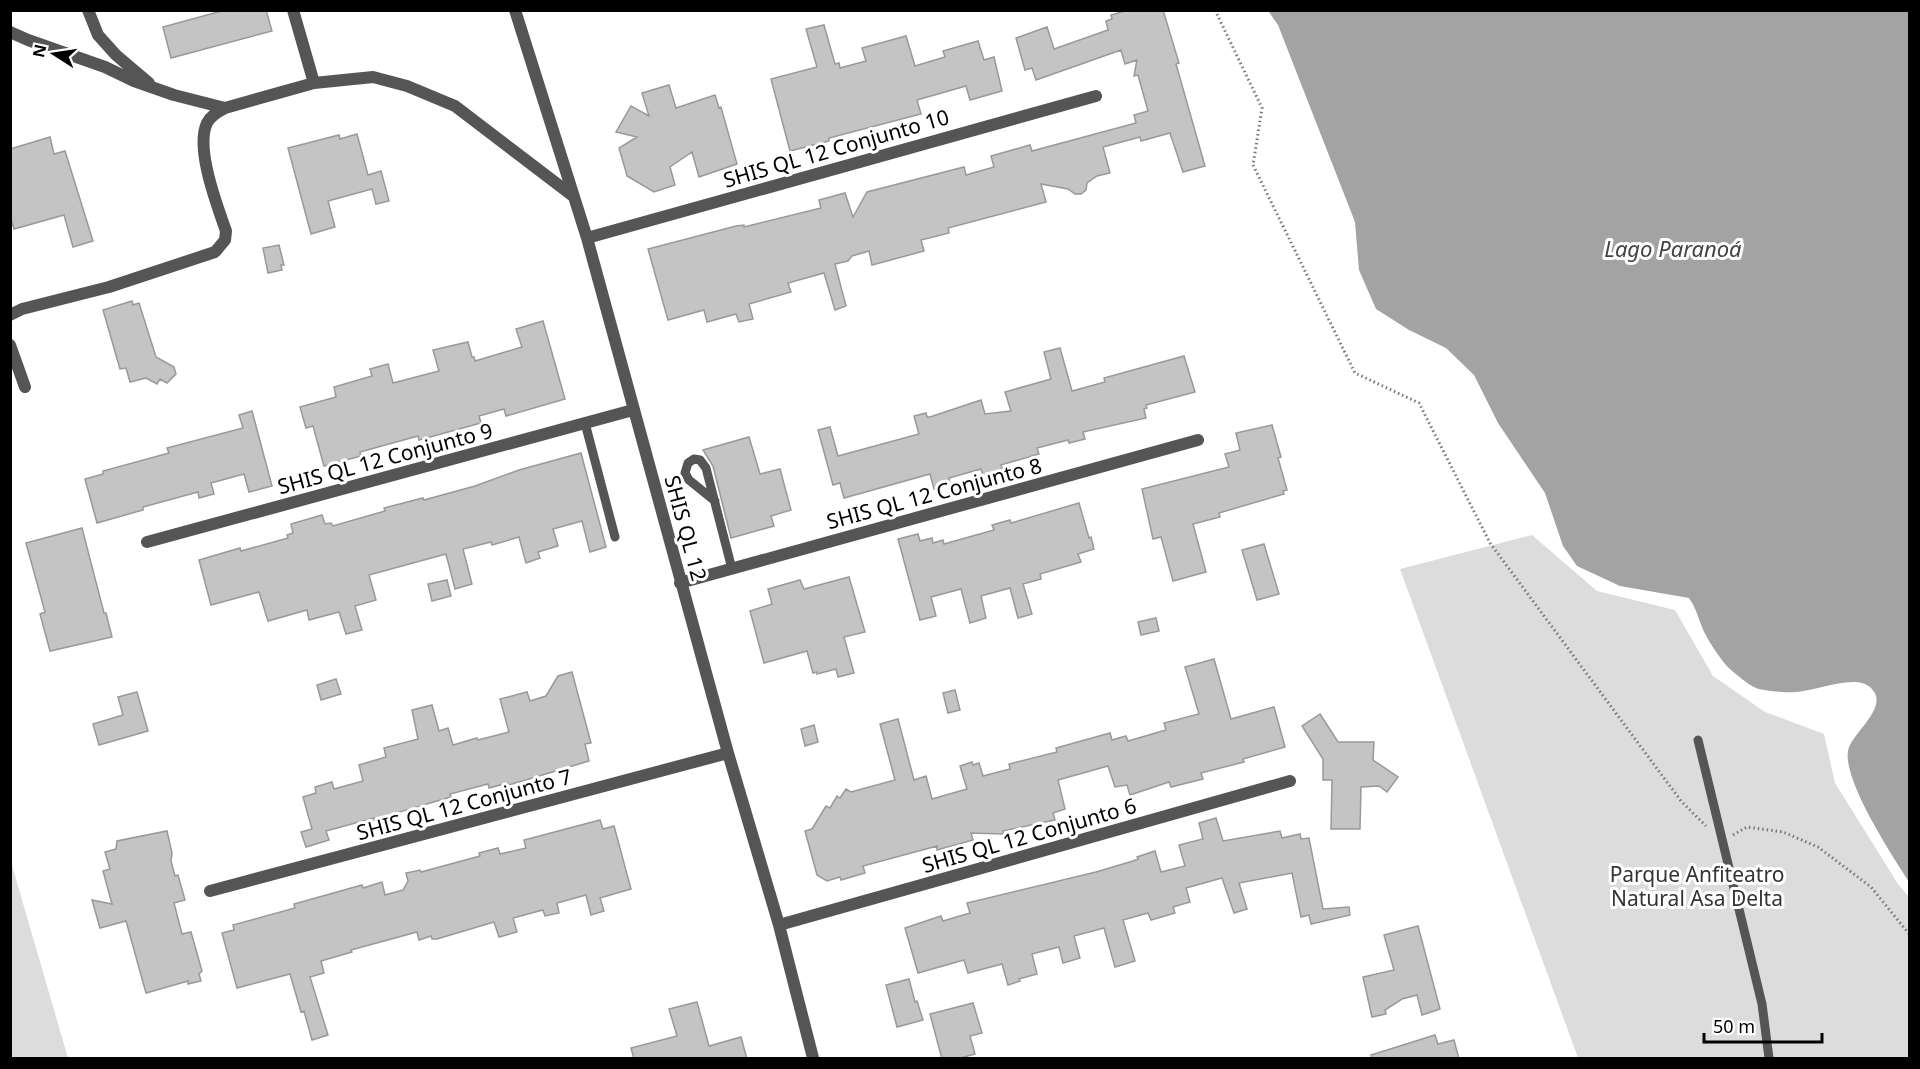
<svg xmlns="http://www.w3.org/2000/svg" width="1920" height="1069" viewBox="0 0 1920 1069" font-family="'Noto Sans',sans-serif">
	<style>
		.green { fill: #dcdcdc }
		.water { fill: #a3a3a3 }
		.building { fill: #c4c4c4; stroke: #999; stroke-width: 1.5 }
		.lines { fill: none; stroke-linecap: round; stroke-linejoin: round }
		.path { stroke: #777; stroke-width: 3; stroke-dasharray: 1.5 3; stroke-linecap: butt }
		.lane { stroke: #555; stroke-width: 9 }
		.street { stroke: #555; stroke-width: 12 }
		.labels { text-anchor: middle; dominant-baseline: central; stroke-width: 6; stroke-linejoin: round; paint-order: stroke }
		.street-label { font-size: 21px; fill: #000; stroke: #fff }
		.park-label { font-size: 21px; fill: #333; stroke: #fff }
		.water-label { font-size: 22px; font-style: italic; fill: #444; stroke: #fff }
	</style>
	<rect width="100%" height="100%" fill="#fff"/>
	<path class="green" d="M1532 535 1597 591 1675 610 1713 676 1765 712 1824 734 1835 783 1898 884 1909 897V1058H1578L1400 569Z
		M10 862H11L68 1058H11Z"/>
	<path class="water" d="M1265 11H1909V882C1892 855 1843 781 1848 751 1851 733 1891 707 1871 688 1856 673 1817 691 1796 692 1788 693 1763 691 1756 688 1747 684 1737 675 1730 669 1722 662 1706 638 1702 627 1698 617 1696 608 1689 598L1620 586 1577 566 1563 546 1545 493 1498 423 1474 375 1446 348 1409 330 1376 309 1359 270 1355 222 1278 25 1269 12Z"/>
	<path class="building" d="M225 10H266L272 31 171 58 163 27Z
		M1128 10H1163L1179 63 1176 64 1205 166 1183 172 1170 133 1141 141 1140 137 1103 147 1110 173 1097 176 1087 183 1086 190 1081 194H1075L1068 189 1041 184 1046 202 948 228 949 233 921 240 924 251 872 265 869 251 852 256 848 261 835 264 846 306 835 310 824 273 788 283 791 292 749 304 753 319 739 322 736 314 707 322 704 310 668 320 648 249 736 226 744 225V227L821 208 819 200 845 193 853 217 867 192 964 167 966 175 994 167 991 156 1030 145 1032 151 1136 123 1134 115 1148 111 1138 75 1134 76 1137 60 1125 64 1121 50 1036 80 1032 68 1025 70 1016 38 1047 27 1054 49 1108 30 1106 21 1112 19 1111 15Z
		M824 25 835 64 839 63 840 68 866 61 862 48 906 36 915 66 945 57 943 51 978 41 984 60 994 57 1002 91 970 100 966 86 917 100 921 114 829 138V141L790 151 771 79 817 67 806 29Z
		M669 85 676 108 715 95 719 108 721 107 737 164 699 177 692 152 670 167 675 185 654 192 627 176 626 172 619 148 637 137 616 132 631 106 649 116 642 93Z
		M357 134 368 175 381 171 389 201 376 204 372 189 328 201 335 227 311 234 288 148 339 135 340 139Z
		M50 137 54 154 65 151 93 241 73 247 64 215 14 229 10 216V149Z
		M279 245 284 265H281L282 270 268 273 263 248Z
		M132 301 133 305 139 303 156 357 174 367 176 374 167 383 160 379 157 384 146 378 130 382 126 368 120 369 103 310Z
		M543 321 565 399 506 416 504 409 479 416 481 423 419 440 418 436 360 452 361 456 324 466 313 426 306 428 300 407 336 397 334 387 372 376 370 369 388 364 393 383 439 371 433 350 468 342 472 357H474L475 361 522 347 516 329Z
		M1060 348 1072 391 1105 382 1104 378 1184 356 1195 392 1146 405 1147 408 1144 409 1146 418 1083 432 1085 439 1069 443 1068 440 1037 448 1039 454 1001 465 1003 471 983 476 981 469 949 478 950 484 934 489 930 474 844 498 840 483 833 485 818 430 830 427 838 456 919 434 914 416 926 413 927 417H930L981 400 985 414 1011 411 1005 392 1051 379 1044 352Z
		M252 411 272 486 249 492 244 474 211 483 214 494 199 498 198 492 143 507V510L97 523 85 479 103 474V471L169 453 167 448 243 428 239 415Z
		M1272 425 1281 457 1278 458 1287 490 1283 491 1284 494 1219 513 1220 517 1193 524 1206 572 1173 581 1161 537 1153 539 1142 489 1229 467 1225 454 1240 450 1236 433Z
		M749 437 760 474 780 469 791 510 771 516 774 526 731 538 713 466 703 450Z
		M581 453 606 547 590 552 582 521 553 529 558 546 538 552 540 558 526 563 519 537 492 545 491 542 463 549 472 584 455 589 446 554 369 575 376 600 355 606 362 630 346 634 339 612 309 620 307 610 268 621 259 592 211 605 199 560 240 548 241 551 288 538 287 535 293 533 291 524 322 515 325 524 331 523 333 526 385 511 384 508 423 498 424 500 475 486 519 470Z
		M1079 503 1089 538 1091 537 1094 549 1078 554 1081 562 1040 574 1041 579 1023 584 1032 614 1018 618 1010 588 981 596 986 618 970 623 961 589 931 597 936 616 920 620 898 539 918 534 920 541 932 538 933 543 943 540 944 544 994 530 992 525 1010 520 1011 523Z
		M82 528 104 613H106L112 637 50 651 40 614 45 612 26 543Z
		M1264 544 1279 594 1257 600 1242 550Z
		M849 577 865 632 844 637 854 673 838 677 836 669 817 674V672L813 673 807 651 764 663 750 611 772 604 768 589 800 580 804 589Z
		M447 580 451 596 432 601 428 584Z
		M1156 618 1159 631 1141 635 1138 622Z
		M1214 659 1231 719 1274 707 1285 747 1243 759 1244 762 1201 773 1203 779 1171 787 1169 782 1130 795 1127 785 1115 787 1108 766 1058 780 1065 809 1053 813 1055 820 1003 831V834L971 833 973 840 937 850V846L863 866 865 873 841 880 840 877 827 881 817 875 805 831 812 829 826 806 830 808 837 796 840 798 846 789 851 792 895 780 880 724 898 719 914 780 926 776 932 799 967 789 960 766 972 762 973 765 979 763 983 776 1010 769 1009 764 1057 752 1056 748 1110 733 1112 740 1126 736 1128 741 1166 730 1164 723 1199 714 1185 667Z
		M572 672 591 743 585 744 589 761 509 785 508 783 489 788 488 784 450 794 451 797 399 812V813L374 820V818L326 831 329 840 306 847 301 832 312 829 303 797 316 793 315 787 332 782 334 789 363 781 359 765 386 757 384 748 418 739 412 710 432 705 439 731 448 728 453 745 477 738 478 740 509 732 500 699 527 692 530 701 546 696 558 676Z
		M336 679 341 694 321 700 317 685Z
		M955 690 960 710 948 713 943 693Z
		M137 692 148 731 99 745 93 724 123 715 118 697Z
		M1320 714 1338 742H1374L1373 760 1398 777 1387 792 1379 786 1361 787 1360 829H1331L1332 780H1323V759L1302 726Z
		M814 725 818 742 805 746 801 729Z
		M1216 818 1223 841 1280 831 1282 838 1300 834 1301 839 1309 838 1323 909 1349 907 1350 915 1311 924 1309 915 1301 917 1292 873 1239 883 1247 909 1234 913 1222 878 1186 888 1190 902 1173 907 1175 913 1151 920 1148 913 1123 920 1135 961 1115 967 1104 928 1074 936 1080 958 1063 963 1059 947 1032 954 1037 974 1019 979 1020 981 1008 985 1002 964 968 973 964 960 918 973 905 928 941 916 943 921 970 913 967 903 1096 872 1133 861 1138 859 1137 857 1155 851 1161 872 1185 866 1179 845 1203 839 1199 823Z
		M600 820 603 829 614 826 631 889 600 898 604 911 591 915 586 895 557 903 559 913 545 916 543 910 513 918 517 932 499 937 494 922 437 939H432L431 936 419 940 417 932 351 950 352 952 321 961 324 973 310 977 328 1035 312 1040 304 1011 301 1012 290 974 237 988 222 933 234 930 233 925 295 908 294 904 362 885 363 888 382 882 385 895 403 890 408 881 406 873 420 870 421 872 480 856 479 853 498 848 500 854 526 848 524 840Z
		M167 831 172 853 171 861 175 876 178 875 185 900 174 903 182 934 191 932 202 971 199 974 201 981 188 984V981L146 993 126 921 100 928 92 900 112 904 103 871 110 869 105 852 116 849 117 841Z
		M1418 926 1440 1009 1422 1015 1417 995 1402 999 1385 1010 1386 1014 1372 1017 1363 977 1394 970 1384 935Z
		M909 979 915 1002 917 1001 923 1020 897 1027 886 985Z
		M697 1002 709 1046 741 1037 747 1059H634L631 1048 677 1036 669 1009Z
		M973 1003 982 1033 970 1036 975 1054 957 1059H942L930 1014Z
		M1435 1035 1438 1044 1454 1040 1459 1059H1372L1371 1055Z"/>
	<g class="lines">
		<path class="path" d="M1215 10 1262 108 1253 165 1355 373 1419 403 1490 543 1681 801 1706 826
			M1733 835 1747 827 1783 832 1818 847 1871 887 1910 935"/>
		<path class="lane" d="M585 423 615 537
			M715 501 689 480 685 473 688 463 694 459 700 460 706 468 732 569
			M1698 740 1762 1004 1769 1058"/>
		<path class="street" d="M88 10 98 35 116 55 149 83
			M293 10 314 83
			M515 10 587 238 728 753 779 925 813 1058
			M10 32 28 40 105 67 134 81 174 95 225 108
			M587 238 1096 96
			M10 315 22 309 109 287 215 252 225 240 226 231C217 205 195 148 207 123 211 115 218 112 225 108L314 83 373 77 407 86 455 106 573 196
			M10 345 25 387
			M147 542 633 410
			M680 583 1198 440
			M210 891 728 753
			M779 925 1290 781"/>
	</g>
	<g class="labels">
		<g class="street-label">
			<text transform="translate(836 148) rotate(-16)">SHIS QL 12 Conjunto 10</text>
			<text transform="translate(385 458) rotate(-15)">SHIS QL 12 Conjunto 9</text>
			<text transform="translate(934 493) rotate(-15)">SHIS QL 12 Conjunto 8</text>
			<text transform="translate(686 528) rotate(75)">SHIS QL 12</text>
			<text transform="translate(464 804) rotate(-15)">SHIS QL 12 Conjunto 7</text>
			<text transform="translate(1029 835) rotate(-16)">SHIS QL 12 Conjunto 6</text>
		</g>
		<g class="park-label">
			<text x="1697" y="874">Parque Anfiteatro<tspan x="1697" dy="24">Natural Asa Delta</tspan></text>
		</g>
		<g class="water-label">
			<text x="1673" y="248">Lago Paranoá</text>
		</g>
	</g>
	<rect width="1920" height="1069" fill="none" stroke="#000000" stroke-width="24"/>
	<g transform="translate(54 54) rotate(282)" stroke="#ffffff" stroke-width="4.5" paint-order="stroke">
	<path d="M0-4.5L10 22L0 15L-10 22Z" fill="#000000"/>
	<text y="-9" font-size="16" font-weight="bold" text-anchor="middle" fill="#000000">N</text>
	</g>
	<path d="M1704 1033v9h118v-9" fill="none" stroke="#000000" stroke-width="3"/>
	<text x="1713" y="1033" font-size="18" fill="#000000" stroke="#ffffff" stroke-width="4.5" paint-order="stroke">50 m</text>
</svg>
